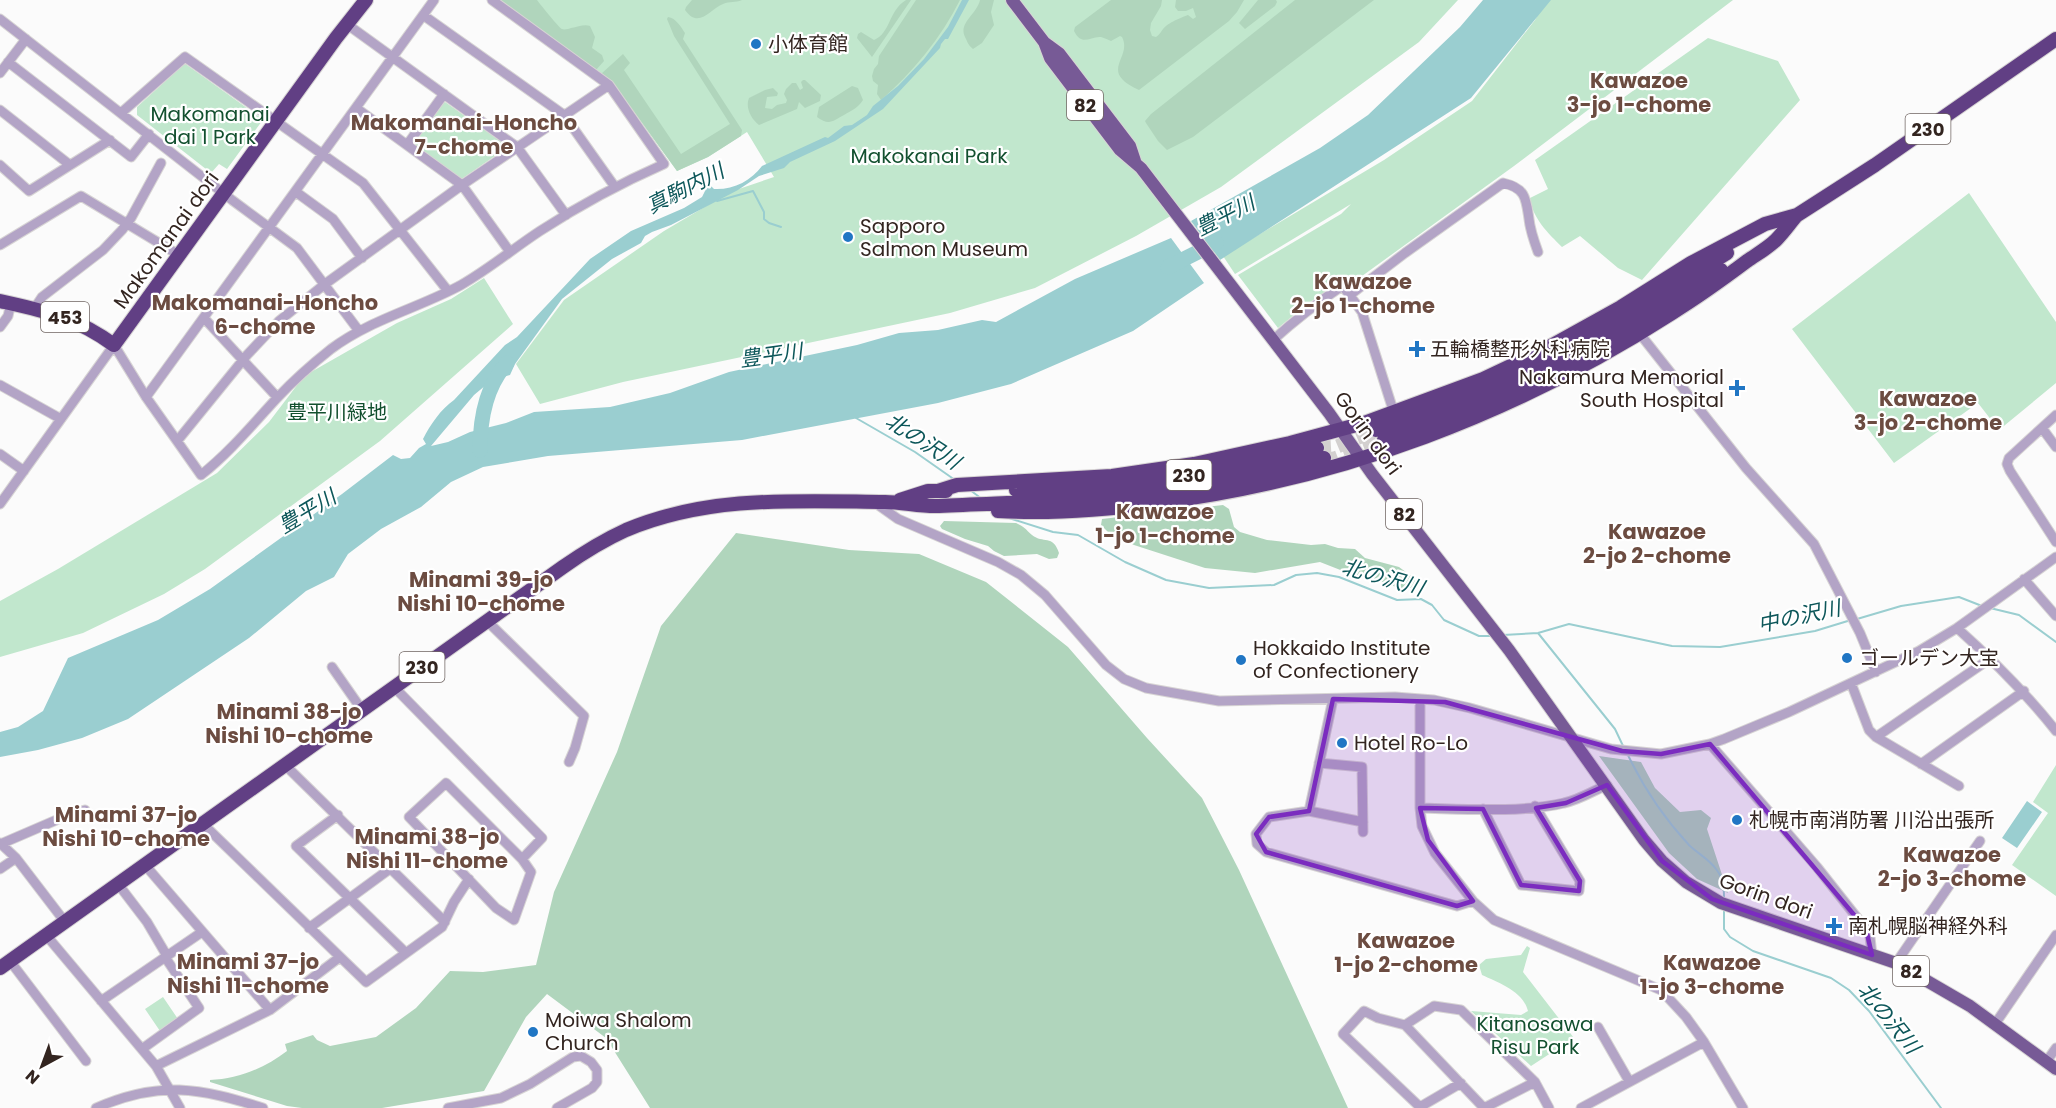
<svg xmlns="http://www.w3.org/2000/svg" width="2056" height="1108" viewBox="0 0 2056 1108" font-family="Poppins,'Noto Sans JP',sans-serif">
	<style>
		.green { fill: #c1e7cd }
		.forest { fill: #b0d5bc }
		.water { fill: #9aced0 }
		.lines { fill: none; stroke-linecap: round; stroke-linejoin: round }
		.stream { stroke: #9aced0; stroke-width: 2 }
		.river { stroke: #9aced0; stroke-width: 15 }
		.highway-tunnel { stroke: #d3d0cf; stroke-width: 14; stroke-dasharray: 14 7; stroke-linecap: butt }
		.minor-casing { stroke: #d7d4d4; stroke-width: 11 }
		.major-casing { stroke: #d7d4d4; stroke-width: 14 }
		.highway-casing { stroke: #d7d4d4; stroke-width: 16 }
		.minor { stroke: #b3a4c6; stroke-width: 9 }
		.major { stroke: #775a96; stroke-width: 12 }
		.highway { stroke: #613f84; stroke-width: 14 }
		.marked { fill: #7b2cbf; fill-opacity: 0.2; stroke: #7b2cbf; stroke-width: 4.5; stroke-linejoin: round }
		.poi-dot { fill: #2076c4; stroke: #fff; stroke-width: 2 }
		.labels { text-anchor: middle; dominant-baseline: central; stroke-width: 4.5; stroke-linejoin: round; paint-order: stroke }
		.shield { fill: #fff; stroke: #706663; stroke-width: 1.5 }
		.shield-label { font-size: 18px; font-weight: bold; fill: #332520 }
		.poi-label { font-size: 20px; fill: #332520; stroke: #fff; text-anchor: start }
		.park-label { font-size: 20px; fill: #13502f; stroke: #fff }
		.street-label { font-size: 20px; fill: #332520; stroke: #fff }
		.neighbourhood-label { font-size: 21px; font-weight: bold; fill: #6c4c41; stroke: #fff }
		.water-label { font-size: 21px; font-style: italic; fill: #0d575a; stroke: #fff }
	</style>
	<rect width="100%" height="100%" fill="#fbfbfb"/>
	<path class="green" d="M500 0H1458L1419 42 1221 187 1136 236 1035 288 950 313 623 382 540 404 516 364 564 300 664 231 730 192 774 177 747 132 708 157 677 171 611 81Z
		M1546 0H1733L1514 166 1351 284 1345 278 1306 305 1278 328 1238 275 1341 214 1351 204 1235 274 1223 256 1384 160 1472 101 1535 20Z
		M1708 38 1778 61 1800 100 1642 280 1618 268 1580 236 1562 247C1549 234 1532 218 1530 198L1548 189 1535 160Z
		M183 65H187L261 118 262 121 227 169 219 164 211 173 137 115V107Z
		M445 102 506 145 505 149 463 178H460L415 146 414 143 442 103Z
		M1969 193 2056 322V383L1999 430 1978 403 1894 463 1792 329Z
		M484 278 513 324 380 441 205 569 164 594 83 633 0 657V601L58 569 217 473 269 422 304 376 397 323 451 299Z
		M2056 765V896L2012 865 2048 813 2033 802Z
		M1527 946 1530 948 1523 972 1574 1038 1531 1066 1471 1011 1521 1015 1528 1011C1523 991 1499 983 1482 975L1479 965 1486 959 1521 955Z
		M163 997 178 1019 160 1031 145 1009Z"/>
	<path class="forest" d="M500 0H537C540 4 560 29 562 29 564 30 569 29 571 28 578 27 584 24 590 26L595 37 592 48 602 55 604 61 596 70Z
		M692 0H742C735 3 730 1 723 4 711 8 699 30 685 10L686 7Z
		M906 0H911L872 57 857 38 858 34 861 32 874 40C891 33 888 11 906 0Z
		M916 0H960C941 38 913 72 881 100L877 94 878 85 873 81 872 76 874 69 878 64 879 56Z
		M980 0H994L991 12 994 25 982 43 973 49C968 45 968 43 965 37 958 23 977 14 980 0Z
		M1111 0H1162L1161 6 1151 23 1150 30 1152 36 1156 37C1161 34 1161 30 1166 26 1169 23 1184 16 1188 15L1193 19 1196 17 1193 8 1186 11H1178L1175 7 1176 0H1244L1237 12 1229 21 1139 90C1097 71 1133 58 1122 37L1120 36 1111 41C1108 40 1105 38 1101 37 1090 36 1082 47 1074 31L1075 27Z
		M1258 0H1276L1277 2 1275 6 1245 29 1239 23Z
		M1295 0H1374L1193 137 1167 150 1158 141 1146 123 1145 121 1151 114Z
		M668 17C676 18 681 27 685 33L683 39 742 130 741 136 708 157 677 171 612 81 601 74 623 54 630 63 624 70 681 154 730 124 674 36 667 19Z
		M803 80H805L821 95 820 101 805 108 799 102 797 109 759 125C751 119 745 107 749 98L765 90 773 88 778 93 777 96 767 97 765 108 772 109 777 105 786 103 787 100 784 94 786 89 792 83H796L800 90 803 88 801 82Z
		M852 86 858 88 863 100C858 108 852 110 844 115 833 121 829 126 817 117L819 107Z
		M1223 505 1229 509 1234 527 1240 532 1267 540 1311 545 1325 544 1338 548 1355 549 1365 558 1399 567 1414 578 1417 583 1412 588H1399L1382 582 1348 573 1320 562 1255 573 1205 568 1134 545 1109 533 1101 525 1102 519Z
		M944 521 1016 523C1025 527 1025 529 1032 535 1043 544 1053 534 1059 553L1057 558 1049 559 1037 554 1004 556 994 551 988 546 965 539 942 529 940 526Z
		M736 533 849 550 919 554 986 582 1068 647 1147 738 1202 798 1239 870 1348 1108H650L606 1038 547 994 526 1017 484 1091 382 1108H302L287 1106 210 1082V1080C238 1079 265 1068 287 1051L285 1044 313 1035 317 1040 330 1046 376 1037 416 1008 450 971 483 972 536 965 554 892 617 752 661 626Z
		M1599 756 1641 762 1655 788 1680 812 1701 810 1711 818 1707 829 1728 893 1697 879 1669 853Z"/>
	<path class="water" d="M962 0H969L948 39H945L941 44 940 48 883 109 835 141 790 162 784 168 759 176 738 190 671 225 652 232 645 236 641 243 612 259 562 299 515 364 510 375 492 380 474 395 431 446 448 442 470 432 506 423 534 412 610 407 670 393 729 372 857 345 899 333 938 330 982 320 996 322 1075 279 1171 238 1204 283 1133 331 1011 384 938 403 742 440 548 456 483 467 451 482 421 507 381 529 348 554 334 577 306 591 249 638 128 719 82 738 38 750 0 757V732L18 727 43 711 68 658 158 620 210 589 342 494 393 455 401 459 410 458 419 448 426 444 423 439C430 425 441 409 454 400L505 345 517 337 590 259 631 231 684 208 702 197 705 191 703 185 708 183 714 189C733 190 751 181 762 166L825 137 828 138 844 126 852 125 867 115 873 106 898 86 924 59 948 27Z
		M1483 0H1551L1471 98 1220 260 1191 221 1320 148 1368 115 1460 27Z
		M2027 801 2042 812 2017 848 2002 838Z"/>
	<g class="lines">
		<path class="stream" d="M717 201 753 191 764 212V219L769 223 781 227
			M856 418 915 452 955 480
			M970 490 982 499
			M1009 518 1053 532 1078 535 1125 562 1166 580 1209 588 1274 585 1296 575 1317 573 1339 577 1397 600 1421 599 1432 605 1444 620 1479 636H1492
			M1990 608 2019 615 2056 642
			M1857 619 1901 606 1959 597 1982 606
			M1538 633 1615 729 1624 748
			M1503 635 1538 633 1569 624 1672 646 1720 647 1815 631 1851 620
			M1627 753C1643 787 1663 817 1689 845 1697 853 1709 859 1716 869 1724 879 1724 888 1724 899
			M1724 908V929L1730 937 1753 951 1831 978 1849 990 1869 1011 1941 1108"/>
		<path class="river" d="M1168 267 1216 243
			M480 450C480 420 486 386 507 363"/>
		<path class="highway-tunnel" d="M1317 448 1336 447 1376 430
			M1324 458 1333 459 1384 440"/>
		<defs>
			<path id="minor" d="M423 15 564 115 615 187
				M0 19 232 200 297 248 359 331
				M348 25 517 147 566 215
				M8 62 131 157 149 134
				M0 73 26 39
				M356 108 462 185 510 252
				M0 110 70 165
				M121 113 185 57 363 183 448 291
				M407 145 444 94
				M0 165 29 191 110 140
				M296 192 333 219 362 258
				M0 245 81 196 179 255
				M1350 295 1405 253 1503 183C1526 188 1526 199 1529 219 1530 230 1534 241 1538 252
				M34 309 42 297 103 250 122 230 131 218 161 163
				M204 318 277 397
				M0 327 8 316 11 303
				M1640 334 1746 468 1814 544 1860 633 1876 672
				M1273 340C1295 320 1317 303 1342 286L1345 289 1362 312 1394 413
				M0 385 61 419
				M146 397 434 0
				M2056 415 2009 458 2007 464 2010 471 2056 542
				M2042 428 2056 447
				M178 440 247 355 279 321 325 284 462 185 609 85
				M0 454 24 471
				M874 502 898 519 998 562 1021 575 1045 595 1106 665 1124 679 1146 688 1219 701 1395 697 1434 700 1470 708 1611 749 1661 754 1710 744 1724 739 1789 712 1919 651 1957 628 2056 557
				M0 504 114 345 146 397 201 475C230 452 252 425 277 398 294 380 312 364 331 349 371 319 419 308 461 285 489 269 514 248 540 231 580 205 621 183 664 164L609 85 492 0
				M2024 579 2056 616
				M487 621 584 716 575 748 569 762
				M1957 628C1994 661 2025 692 2056 731
				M332 667 362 710
				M1851 683 1869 730 1876 737 1959 786
				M394 687 542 838 522 859
				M1333 699 1309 811 1269 817 1256 834 1257 844 1266 852 1457 906 1473 901
				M1420 699V808L1422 826 1435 853 1473 901 1494 920 1661 990 1686 1017 1704 1042 1743 1108
				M1876 737 1991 658
				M1710 744 1817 867 1866 929 1870 937 1872 955
				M1319 763 1362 767 1363 832
				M1921 764 2024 691
				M286 766 445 922
				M446 783 522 859 531 872 514 920 496 908 409 817Z
				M1420 808C1464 809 1521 813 1564 803 1579 800 1593 791 1607 785
				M1483 809 1521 885 1579 891 1580 881 1535 806
				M1309 811 1363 822
				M338 815 296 846 406 953
				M203 824 366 982 442 927 454 902 469 879
				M0 843 16 858 65 922
				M3 843 68 815 85 810
				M145 865 270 1010
				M0 869 16 858
				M118 884 147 922 167 956
				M309 928 391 868
				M46 935 156 1066 180 1108
				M10 961 86 1061
				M1896 963 1980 841
				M101 1001 202 932
				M1995 1024 2056 935
				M1405 1025 1484 1108
				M1598 1027 1629 1081
				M142 1049 199 1008 165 957
				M2046 1062 2056 1048
				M156 1066 270 1010 340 957
				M1461 1083 1420 1107 1343 1034 1364 1011 1378 1018 1405 1025 1434 1006 1461 1010 1535 1082 1549 1108
				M96 1108C159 1080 200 1088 263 1108
				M448 1108 501 1098 530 1084 573 1057 581 1056 591 1062 597 1070V1082L592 1088 557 1108
				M1484 1108 1535 1082
				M1581 1108 1704 1042"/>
			<path id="major" d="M1012 0 1044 42 1059 53 1130 146 1135 161
				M1044 42 1050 58 1120 150 1141 168 1329 413 1372 474 1509 650 1644 840 1662 861 1686 882 1721 903 1896 963 1970 1006 2056 1069"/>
			<path id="highway" d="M1791 219 1875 165 2056 39
				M0 301C45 311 76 317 114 345L336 38 366 0
				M1376 430C1440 408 1502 383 1562 352 1619 323 1672 287 1727 253
				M1384 440C1444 419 1504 395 1561 366 1616 338 1668 304 1721 270
				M1016 490C1118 488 1218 473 1317 448
				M938 491 957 485 1112 476 1194 464 1290 443 1364 423 1483 379 1538 353 1621 307 1691 263 1765 224 1797 215
				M900 500 928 491H946
				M998 511C1051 514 1104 510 1157 503 1340 480 1517 413 1672 313 1698 297 1723 279 1747 261 1757 254 1768 248 1776 240 1784 232 1790 223 1797 215
				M0 968 563 567C583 553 604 540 626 530 709 495 797 501 885 502 903 502 921 507 939 506 996 503 1053 502 1110 497 1183 490 1254 476 1324 458"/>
		</defs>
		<use href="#minor" class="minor-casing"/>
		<use href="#major" class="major-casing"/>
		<use href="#highway" class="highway-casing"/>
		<use href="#minor" class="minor"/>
		<use href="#major" class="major"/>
		<use href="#highway" class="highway"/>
	</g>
	<path class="marked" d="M1333 699 1445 702 1622 751 1661 754 1710 744 1866 929 1872 955 1712 899 1662 861 1607 785 1566 803 1536 808 1580 881 1579 891 1521 885 1483 809 1420 808 1428 840 1473 901 1457 906 1266 852 1256 834 1269 817 1309 811Z"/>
	<g class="poi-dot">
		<circle cx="756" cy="44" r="6"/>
		<circle cx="848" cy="237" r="6"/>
		<path d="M1414 340h6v6h6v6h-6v6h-6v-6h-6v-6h6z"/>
		<path d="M1734 379h6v6h6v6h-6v6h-6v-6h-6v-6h6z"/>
		<circle cx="1847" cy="658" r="6"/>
		<circle cx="1241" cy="660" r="6"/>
		<circle cx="1342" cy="743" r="6"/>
		<circle cx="1737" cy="820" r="6"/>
		<path d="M1831 917h6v6h6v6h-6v6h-6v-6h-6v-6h6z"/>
		<circle cx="533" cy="1032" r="6"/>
	</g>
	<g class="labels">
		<g class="shield">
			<rect x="1067" y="90" width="36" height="30" rx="4.5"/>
			<rect x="1905.5" y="114" width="45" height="30" rx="4.5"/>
			<rect x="41" y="302" width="48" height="30" rx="4.5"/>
			<rect x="1166.5" y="460" width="45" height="30" rx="4.5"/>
			<rect x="1386" y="499" width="36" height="30" rx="4.5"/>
			<rect x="399.5" y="652" width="45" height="30" rx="4.5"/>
			<rect x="1893" y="956" width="36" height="30" rx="4.5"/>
		</g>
		<g class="shield-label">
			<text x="1085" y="105">82</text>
			<text x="1928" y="129">230</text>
			<text x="65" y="317">453</text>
			<text x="1189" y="475">230</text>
			<text x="1404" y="514">82</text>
			<text x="422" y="667">230</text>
			<text x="1911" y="971">82</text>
		</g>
		<g class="poi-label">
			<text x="768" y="44">小体育館</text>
			<text x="860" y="226">Sapporo<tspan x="860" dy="23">Salmon Museum</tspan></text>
			<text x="1430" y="349">五輪橋整形外科病院</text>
			<text x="1724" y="377" text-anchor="end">Nakamura Memorial<tspan x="1724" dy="23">South Hospital</tspan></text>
			<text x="1253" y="648">Hokkaido Institute<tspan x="1253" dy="23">of Confectionery</tspan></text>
			<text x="1859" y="658">ゴールデン大宝</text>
			<text x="1354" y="743">Hotel Ro-Lo</text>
			<text x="1749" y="820">札幌市南消防署 川沿出張所</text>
			<text x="1848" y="926">南札幌脳神経外科</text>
			<text x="545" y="1020">Moiwa Shalom<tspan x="545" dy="23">Church</tspan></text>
		</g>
		<g class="park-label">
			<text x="210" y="114">Makomanai<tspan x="210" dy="23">dai 1 Park</tspan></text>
			<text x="929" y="156">Makokanai Park</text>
			<text x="337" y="412">豊平川緑地</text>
			<text x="1535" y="1024">Kitanosawa<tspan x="1535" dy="23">Risu Park</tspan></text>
		</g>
		<g class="street-label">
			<text transform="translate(166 240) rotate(-54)">Makomanai dori</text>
			<text transform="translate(1368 433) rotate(54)">Gorin dori</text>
			<text transform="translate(1766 896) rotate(20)">Gorin dori</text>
		</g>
		<g class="neighbourhood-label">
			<text x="1639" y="80">Kawazoe<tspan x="1639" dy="24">3-jo 1-chome</tspan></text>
			<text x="464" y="122">Makomanai-Honcho<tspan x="464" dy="24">7-chome</tspan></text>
			<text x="1363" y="281">Kawazoe<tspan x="1363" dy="24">2-jo 1-chome</tspan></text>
			<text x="265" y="302">Makomanai-Honcho<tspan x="265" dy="24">6-chome</tspan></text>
			<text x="1928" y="398">Kawazoe<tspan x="1928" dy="24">3-jo 2-chome</tspan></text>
			<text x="1165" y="511">Kawazoe<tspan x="1165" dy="24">1-jo 1-chome</tspan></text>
			<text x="1657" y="531">Kawazoe<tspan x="1657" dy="24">2-jo 2-chome</tspan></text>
			<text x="481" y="579">Minami 39-jo<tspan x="481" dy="24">Nishi 10-chome</tspan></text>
			<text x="289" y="711">Minami 38-jo<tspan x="289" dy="24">Nishi 10-chome</tspan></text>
			<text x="126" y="814">Minami 37-jo<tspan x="126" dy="24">Nishi 10-chome</tspan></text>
			<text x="427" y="836">Minami 38-jo<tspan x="427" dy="24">Nishi 11-chome</tspan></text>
			<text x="1952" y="854">Kawazoe<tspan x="1952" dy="24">2-jo 3-chome</tspan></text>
			<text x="1406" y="940">Kawazoe<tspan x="1406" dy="24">1-jo 2-chome</tspan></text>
			<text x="248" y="961">Minami 37-jo<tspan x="248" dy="24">Nishi 11-chome</tspan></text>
			<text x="1712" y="962">Kawazoe<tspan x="1712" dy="24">1-jo 3-chome</tspan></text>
		</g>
		<g class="water-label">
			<text transform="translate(685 188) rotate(-27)">真駒内川</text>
			<text transform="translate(1225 215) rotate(-27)">豊平川</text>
			<text transform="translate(771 355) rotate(-8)">豊平川</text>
			<text transform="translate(923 441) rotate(33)">北の沢川</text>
			<text transform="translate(307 511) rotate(-31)">豊平川</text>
			<text transform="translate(1383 577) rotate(16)">北の沢川</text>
			<text transform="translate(1799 616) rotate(-12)">中の沢川</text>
			<text transform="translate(1889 1018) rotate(51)">北の沢川</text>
		</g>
	</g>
	<g transform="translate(42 1066) rotate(221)" stroke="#ffffff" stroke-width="4.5" paint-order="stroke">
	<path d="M0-4.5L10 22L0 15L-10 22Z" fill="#332520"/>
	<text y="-9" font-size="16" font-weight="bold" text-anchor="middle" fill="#332520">N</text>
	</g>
</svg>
